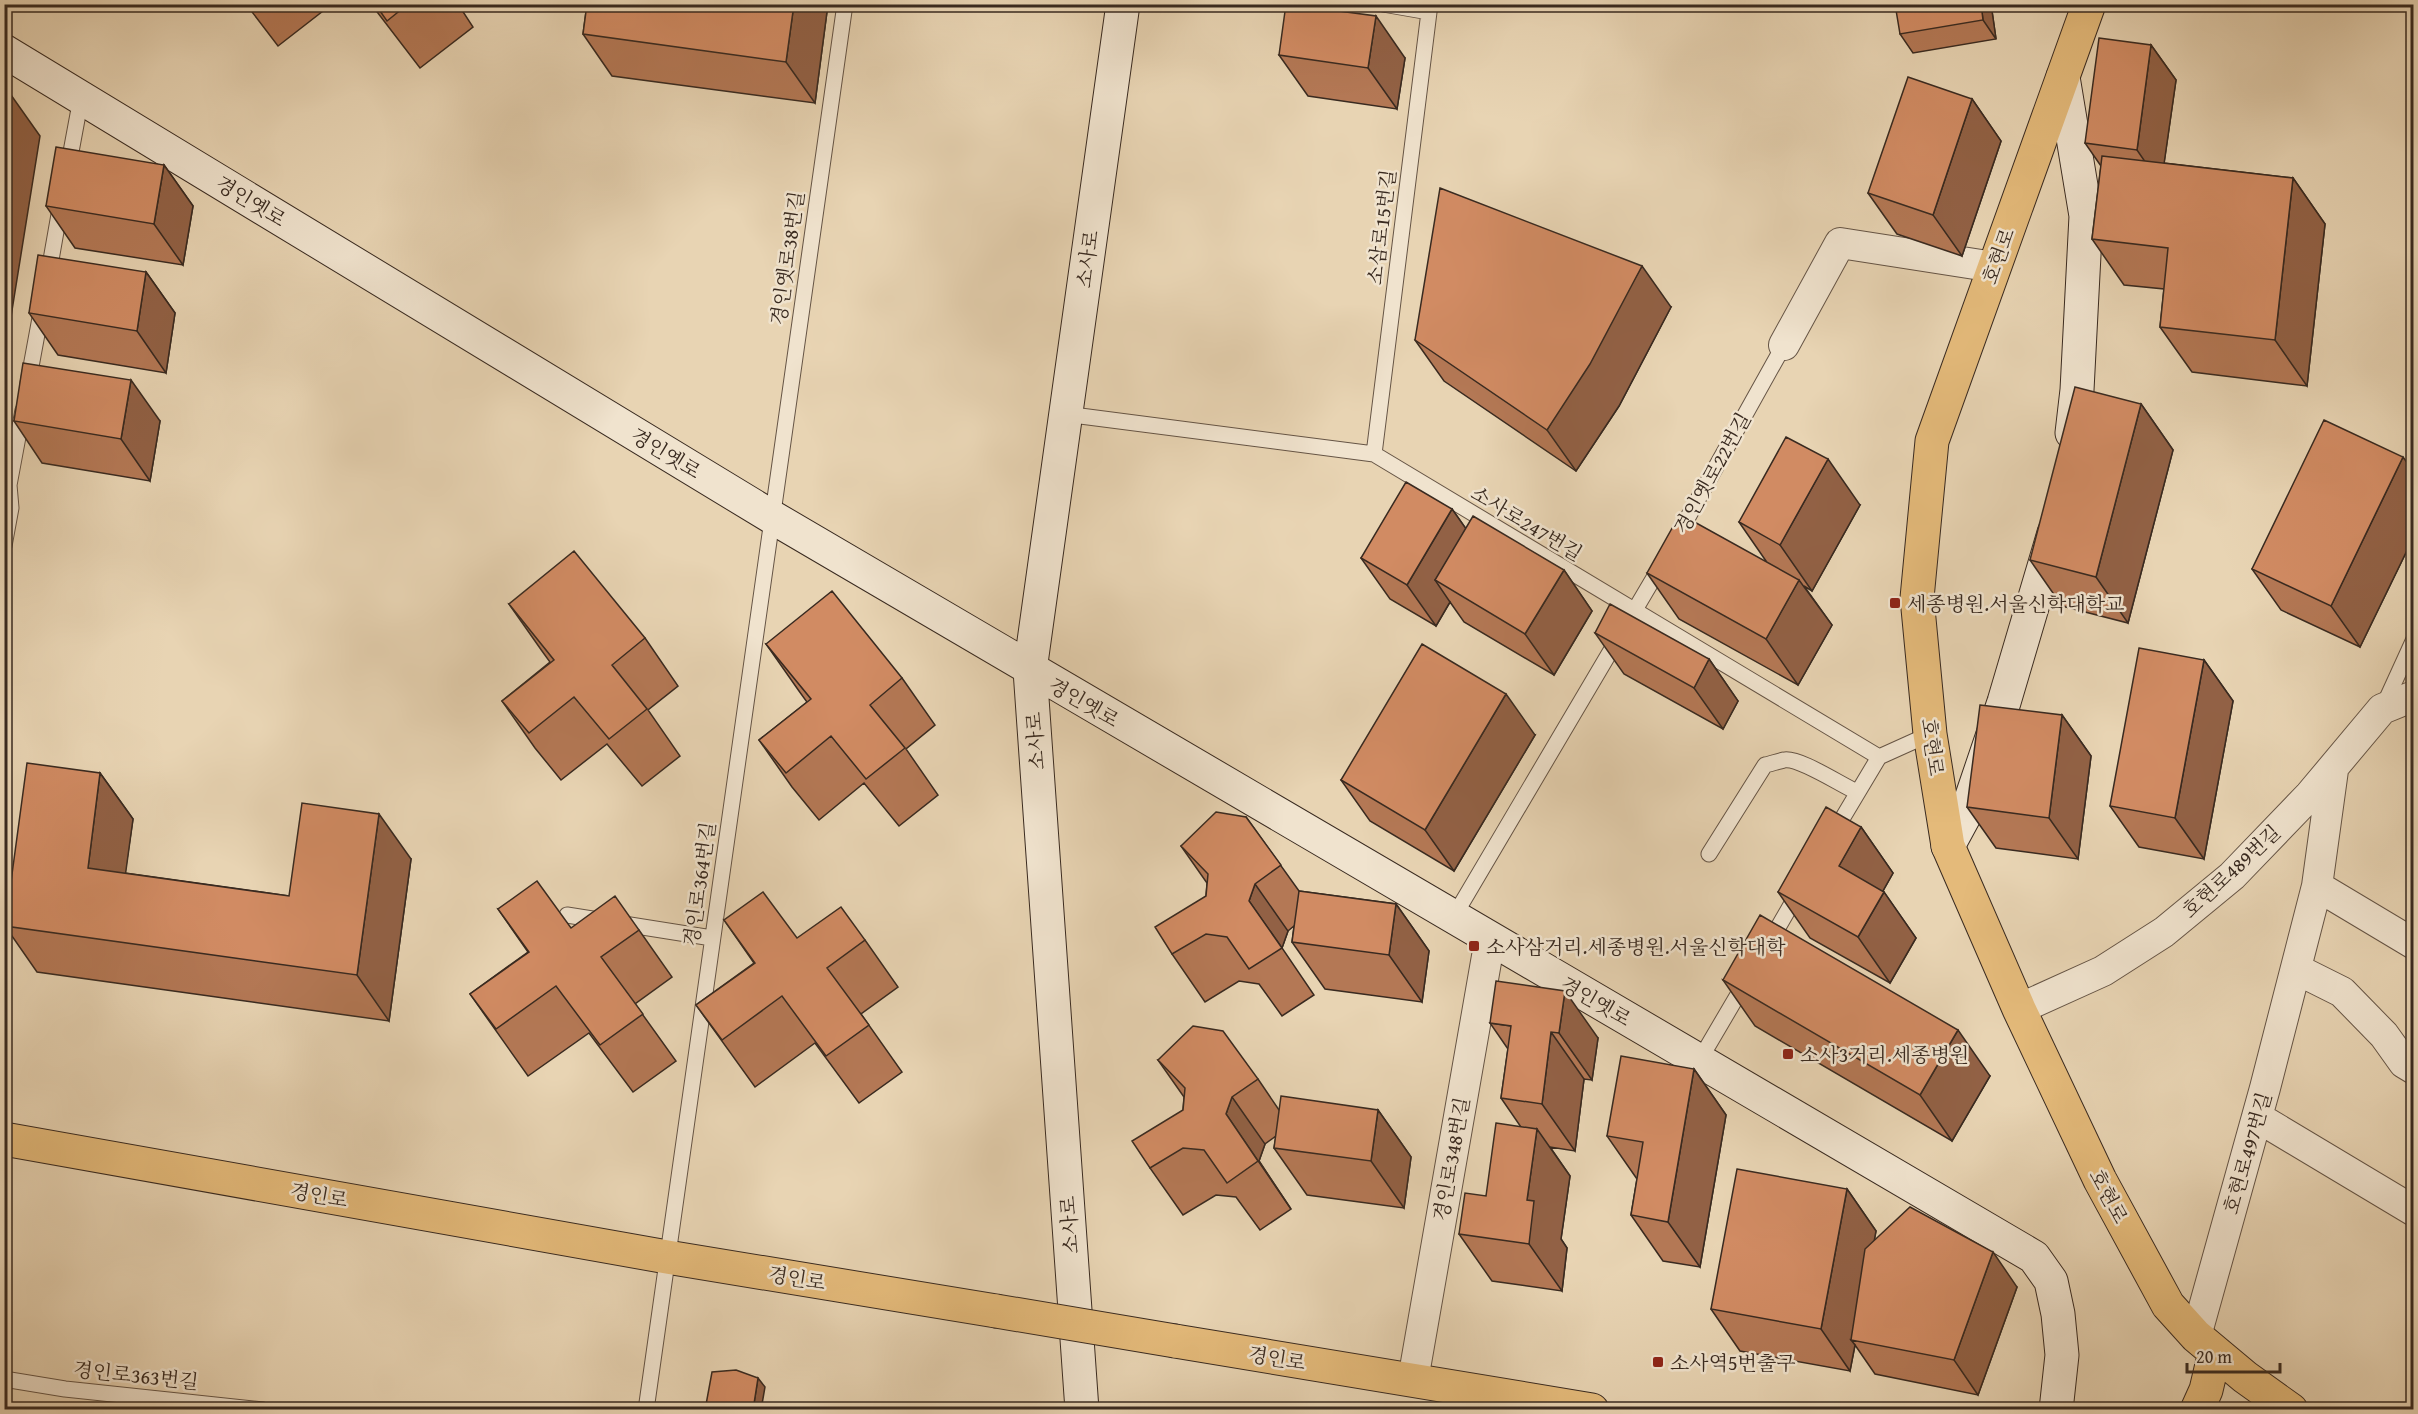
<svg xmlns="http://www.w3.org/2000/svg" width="2418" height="1414" viewBox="0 0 2418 1414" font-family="'Gentium Book Plus','Noto Serif KR',serif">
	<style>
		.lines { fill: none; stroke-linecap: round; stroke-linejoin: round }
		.lane-casing { stroke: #655445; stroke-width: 17 }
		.street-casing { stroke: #655445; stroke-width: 32 }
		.secondary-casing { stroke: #392a20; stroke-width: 35 }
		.primary-casing { stroke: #392a20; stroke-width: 35 }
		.lane { stroke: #f0e3ce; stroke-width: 15 }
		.street { stroke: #f0e3ce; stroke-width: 30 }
		.secondary { stroke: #f0e3ce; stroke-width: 33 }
		.primary { stroke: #e4ba7a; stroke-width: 33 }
		.primary-bridge-casing { stroke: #392a20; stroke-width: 35; stroke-linecap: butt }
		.primary-bridge { stroke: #e4ba7a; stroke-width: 33 }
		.wall { fill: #b47855; stroke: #392a20; stroke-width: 1.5 }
		.shaded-wall { fill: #926145; stroke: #392a20; stroke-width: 1.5 }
		.building { fill: #d18b63; stroke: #392a20; stroke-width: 1.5 }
		.poi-dot { fill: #8f2418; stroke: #f0e3ce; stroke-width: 2 }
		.labels { text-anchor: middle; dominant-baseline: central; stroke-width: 5; stroke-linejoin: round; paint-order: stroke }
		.street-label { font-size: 20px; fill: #392a20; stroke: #f0e3ce }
		.poi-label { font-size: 20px; fill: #392a20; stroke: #f0e3ce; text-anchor: start }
	</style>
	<rect width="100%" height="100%" fill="#e8d4b3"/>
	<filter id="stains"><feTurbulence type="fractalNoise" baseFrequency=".00333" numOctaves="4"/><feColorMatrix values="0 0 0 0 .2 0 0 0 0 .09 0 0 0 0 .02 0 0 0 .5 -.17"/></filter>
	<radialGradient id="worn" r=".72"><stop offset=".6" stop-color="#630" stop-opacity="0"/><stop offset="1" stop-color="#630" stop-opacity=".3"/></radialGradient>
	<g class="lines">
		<defs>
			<path id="lane" d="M1383 4 1429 12
				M68 168 81 98
				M48 277 61 203
				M28 383 42 307
				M1065 414 1374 454 1879 757 1930 734
				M1374 454 1430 4
				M1678 535 1784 345
				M4 546 11 508 9 485 23 410
				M2383 707 2414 639
				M1833 834 1879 757
				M1709 854 1765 765C1771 764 1778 761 1784 760 1799 757 1841 785 1857 792
				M567 915 712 938
				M1453 918 1662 564
				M1769 943 1799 891
				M1699 1061 1746 981
				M4 1379 65 1389 263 1410
				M646 1410 845 4"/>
			<path id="street" d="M1784 345 1840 243 1994 267
				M2317 886 2414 944
				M2296 969 2342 992 2384 1035 2404 1063 2414 1069
				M2019 1009 2103 971 2164 932 2232 876 2310 795 2382 709 2414 696
				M2257 1117 2414 1211
				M2196 1336 2265 1088 2317 886 2333 770
				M1413 1380 1490 939"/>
			<path id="secondary" d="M4 51 772 517 2034 1257 2051 1281 2058 1314 2062 1355 2056 1410
				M2063 77 2086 216 2077 390 2072 433
				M1948 846 1967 811 2004 702 2054 533
				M1082 1410 1030 670 1123 4"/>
			<path id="primary" d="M2089 4 1932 441 1917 598 1930 734 1948 846 2019 1009 2100 1180 2168 1305 2196 1336 2245 1377 2291 1410
				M4 1139 667 1257 996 1311
				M1175 1341 1592 1410
				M2197 1410 2206 1390 2215 1352"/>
		</defs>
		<use href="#lane" class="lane-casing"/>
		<use href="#street" class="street-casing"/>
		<use href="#secondary" class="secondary-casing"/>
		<use href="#primary" class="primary-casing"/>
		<use href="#lane" class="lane"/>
		<use href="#street" class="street"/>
		<use href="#secondary" class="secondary"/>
		<use href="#primary" class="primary"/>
		<defs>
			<path id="primary-bridge" d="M996 1311 1175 1341"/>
		</defs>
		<use href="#primary-bridge" class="primary-bridge-casing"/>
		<use href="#primary-bridge" class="primary-bridge"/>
	</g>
	<path class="wall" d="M246 4H332L278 46Z
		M371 4H458L473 27 420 68Z
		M587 4H828L815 103 612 76 583 34Z
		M1991 4 1996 39 1913 53 1900 34Z
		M2151 45 2176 80 2164 163 2293 178 2325 224 2307 386 2192 372 2160 327 2164 289 2124 285 2092 239 2101 166 2085 143Z
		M1279 55 1405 58 1397 109 1308 96Z
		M1972 99 2001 141 1962 256 1897 234 1868 193Z
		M164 165 193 206 183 265 75 248 46 206Z
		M146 272 175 313 166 373 58 355 29 313Z
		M1671 307 1619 406 1576 471 1444 381 1415 340Z
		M2141 404 2173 450 2128 623 2062 606 2030 560Z
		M14 421H160L150 481 42 463Z
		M2414 472V536L2360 647 2281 610 2252 569Z
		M1860 505 1812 591 1804 586 1832 625 1798 685 1679 619 1647 573 1766 561 1739 522Z
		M1452 509 1466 529 1564 570 1592 611 1554 675 1464 622 1450 602 1436 626 1390 599 1361 558Z
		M509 604 645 638 678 686 648 710 680 756 642 786 607 744 561 780 535 748 502 701 550 662 542 651Z
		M1595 633 1709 659 1738 701 1723 729 1624 674Z
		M766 644 902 678 935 725 906 749 938 795 899 826 864 783 819 820 792 787 759 740 807 702 799 691Z
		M2204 660 2233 701 2204 859 2139 847 2110 806Z
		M2062 715 2091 756 2078 859 1996 848 1967 807Z
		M1535 735 1454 871 1370 821 1341 780Z
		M100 773 133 819 125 873 289 896 411 859 389 1021 37 972 5 926Z
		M1246 817 1299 891 1396 904 1429 951 1422 1002 1325 989 1292 942 1294 926 1288 931 1282 948 1314 995 1282 1016 1259 984 1239 981 1205 1002 1172 954 1206 896 1207 883 1181 846Z
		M1861 827 1893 873 1883 891 1916 938 1890 983 1810 938 1778 892Z
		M498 909 571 928 639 930 672 977 635 1004 676 1061 633 1092 589 1033 528 1076 470 994 528 952Z
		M724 920 797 938 865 940 898 987 861 1014 902 1072 859 1103 815 1043 755 1087 696 1005 754 963Z
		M1723 980 1990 1076 1952 1141 1755 1026Z
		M1490 1023 1598 1038 1592 1080 1584 1079 1575 1151 1550 1147 1570 1176 1561 1239 1567 1248 1562 1291 1492 1281 1459 1234 1486 1196 1521 1127 1501 1098 1508 1049Z
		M1158 1060 1258 1079 1279 1110H1378L1411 1157 1404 1208 1307 1195 1274 1148 1276 1136 1265 1144 1259 1161 1291 1209 1260 1230 1236 1197 1216 1195 1183 1215 1150 1168 1183 1110 1184 1097Z
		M1694 1069 1726 1115 1700 1267 1663 1261 1631 1215 1637 1179 1607 1136Z
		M1847 1189 1876 1231 1874 1241 2017 1287 1978 1395 1875 1374 1855 1345 1850 1371 1740 1351 1711 1309Z"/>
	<path class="shaded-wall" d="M794 4H828L815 103 786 62Z
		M1981 4H1991L1996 39 1983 20Z
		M1376 16 1405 58 1397 109 1368 68Z
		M2151 45 2176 80 2161 185 2137 150Z
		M11 95 40 136 5 354 4 134Z
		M1972 99 2001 141 1962 256 1933 215Z
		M164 165 193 206 183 265 154 224Z
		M2293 178 2325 224 2307 386 2275 340Z
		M1642 266 1671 307 1619 406 1576 471 1547 430Z
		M146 272 175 313 166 373 137 331Z
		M131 380 160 421 150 481 121 439Z
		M2141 404 2173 450 2128 623 2096 577Z
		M2403 457 2414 472V536L2360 647 2331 606Z
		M1828 459 1860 505 1812 591 1780 545Z
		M1452 509 1481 550 1435 580 1450 602 1436 626 1407 585Z
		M1564 570 1592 611 1554 675 1525 634Z
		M1799 580 1832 625 1798 685 1766 639Z
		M1709 659 1738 701 1723 729 1694 688Z
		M2204 660 2233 701 2204 859 2175 818Z
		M1506 694 1535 735 1454 871 1425 830Z
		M2062 715 2091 756 2078 859 2049 818Z
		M100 773 133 819 120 914 88 868Z
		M379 814 411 859 389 1021 357 975Z
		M1861 827 1893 873 1871 912 1839 866Z
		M1255 884 1288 931 1282 948 1249 901Z
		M1884 892 1916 938 1890 983 1858 937Z
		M1396 904 1429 951 1422 1002 1389 955Z
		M1565 991 1598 1038 1592 1080 1559 1033Z
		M1958 1030 1990 1076 1952 1141 1920 1095Z
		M1551 1032 1584 1079 1575 1151 1542 1104Z
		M1694 1069 1726 1115 1700 1267 1668 1222Z
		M1232 1097 1265 1144 1259 1161 1291 1209 1226 1114Z
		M1378 1110 1411 1157 1404 1208 1371 1161Z
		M1537 1129 1570 1176 1561 1239 1567 1248 1562 1291 1529 1244 1527 1200Z
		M1847 1189 1876 1231 1856 1341 1851 1340 1855 1345 1850 1371 1821 1329Z
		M1993 1252 2017 1287 1978 1395 1954 1360Z
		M758 1378 765 1387 761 1410H753Z"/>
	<path class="building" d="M375 4H408L387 21Z
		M587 4H794L786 62 583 34Z
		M1286 4 1376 16 1368 68 1279 55Z
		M1895 4H1981L1983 20 1900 34Z
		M2099 38 2151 45 2137 150 2085 143Z
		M1908 77 1972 99 1933 215 1868 193Z
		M4 94 11 95 4 134Z
		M56 147 164 165 154 224 46 206Z
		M2102 156 2293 178 2275 340 2160 327 2168 248 2092 239Z
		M1440 188 1642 266 1590 364 1547 430 1415 340Z
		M38 255 146 272 137 331 29 313Z
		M23 363 131 380 121 439 14 421Z
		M2075 387 2141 404 2096 577 2030 560Z
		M2324 420 2403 457 2331 606 2252 569Z
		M1786 437 1828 459 1780 545 1739 522Z
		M1406 482 1452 509 1407 585 1361 558Z
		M1680 514 1799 580 1766 639 1647 573Z
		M1473 516 1564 570 1525 634 1435 580Z
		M574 551 645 638 612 665 647 709 609 739 574 697 529 733 502 701 554 660 509 604Z
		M832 591 902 678 870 705 905 748 866 779 831 736 786 773 759 740 811 699 766 644Z
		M1610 604 1709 659 1694 688 1595 633Z
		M1422 644 1506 694 1425 830 1341 780Z
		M2139 648 2204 660 2175 818 2110 806Z
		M1980 705 2062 715 2049 818 1967 807Z
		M27 763 100 773 88 868 289 896 302 803 379 814 357 975 5 926Z
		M1826 807 1861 827 1839 866 1884 892 1858 937 1778 892Z
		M1216 812 1246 817 1281 865 1255 884 1249 901 1282 948 1249 969 1227 937 1206 934 1172 954 1155 927 1206 896 1208 874 1181 846Z
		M537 881 571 928 615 896 639 930 601 957 643 1014 600 1045 556 986 496 1029 470 994 529 952 498 909Z
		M1299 891 1396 904 1389 955 1292 942Z
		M763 892 797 938 841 907 865 940 827 968 869 1025 826 1056 782 996 722 1040 696 1005 755 963 724 920Z
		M1760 915 1958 1030 1920 1095 1723 980Z
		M1496 981 1565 991 1559 1033 1551 1032 1542 1104 1501 1098 1511 1026 1490 1023Z
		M1193 1026 1223 1031 1258 1079 1232 1097 1226 1114 1258 1161 1227 1183 1204 1150 1183 1148 1150 1168 1132 1141 1183 1110 1185 1088 1158 1060Z
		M1621 1056 1694 1069 1668 1222 1631 1215 1643 1142 1607 1136Z
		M1281 1096 1378 1110 1371 1161 1274 1148Z
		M1496 1123 1537 1129 1527 1200 1534 1201 1529 1244 1459 1234 1465 1193 1486 1196Z
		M1737 1169 1847 1189 1821 1329 1711 1309Z
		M1910 1207 1993 1252 1954 1360 1851 1340 1865 1249Z
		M736 1370 758 1378 753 1410H705L712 1372Z"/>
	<g class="poi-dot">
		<rect x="1889" y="597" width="12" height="12" rx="3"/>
		<rect x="1468" y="940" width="12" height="12" rx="3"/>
		<rect x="1782" y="1048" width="12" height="12" rx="3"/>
		<rect x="1652" y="1356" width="12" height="12" rx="3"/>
	</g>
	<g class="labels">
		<g class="street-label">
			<text transform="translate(251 201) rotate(31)">경인옛로</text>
			<text transform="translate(1381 227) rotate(-83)">소삼로15번길</text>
			<text transform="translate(1998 256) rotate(-70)">호현로</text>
			<text transform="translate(787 258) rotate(-82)">경인옛로38번길</text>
			<text transform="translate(1087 259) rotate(-82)">소사로</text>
			<text transform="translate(666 453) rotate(31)">경인옛로</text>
			<text transform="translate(1712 473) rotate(-61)">경인옛로22번길</text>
			<text transform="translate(1527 523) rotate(31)">소사로247번길</text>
			<text transform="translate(1084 702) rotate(30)">경인옛로</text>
			<text transform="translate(1035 741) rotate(-94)">소사로</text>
			<text transform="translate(1933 747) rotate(82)">호현로</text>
			<text transform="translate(2231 871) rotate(-43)">호현로489번길</text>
			<text transform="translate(699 884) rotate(-82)">경인로364번길</text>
			<text transform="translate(1596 1001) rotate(30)">경인옛로</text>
			<text transform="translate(2247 1153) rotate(-74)">호현로497번길</text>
			<text transform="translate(1451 1159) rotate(-80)">경인로348번길</text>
			<text transform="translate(319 1195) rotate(10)">경인로</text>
			<text transform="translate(2109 1196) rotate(62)">호현로</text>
			<text transform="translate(1069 1225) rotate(-94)">소사로</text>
			<text transform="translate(797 1278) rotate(9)">경인로</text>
			<text transform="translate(1277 1358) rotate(9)">경인로</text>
			<text transform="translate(136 1375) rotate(6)">경인로363번길</text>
		</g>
		<g class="poi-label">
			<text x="1907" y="603">세종병원.서울신학대학교</text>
			<text x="1486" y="946">소사삼거리.세종병원.서울신학대학</text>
			<text x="1800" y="1054">소사3거리.세종병원</text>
			<text x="1670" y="1362">소사역5번출구</text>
		</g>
	</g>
	<rect width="2418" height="1414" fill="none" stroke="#e8d4b3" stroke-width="24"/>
	<rect x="6" y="6" width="2406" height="1402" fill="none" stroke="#392a20" stroke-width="3"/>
	<rect x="12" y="12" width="2394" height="1390" fill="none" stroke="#392a20" stroke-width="1.5"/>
	<path d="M2187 1363v9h93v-9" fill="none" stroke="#392a20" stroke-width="3"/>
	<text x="2196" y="1363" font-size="18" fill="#392a20" stroke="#f0e3ce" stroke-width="4.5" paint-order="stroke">20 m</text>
	<rect width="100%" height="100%" filter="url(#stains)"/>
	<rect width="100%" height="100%" fill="url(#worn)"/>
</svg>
